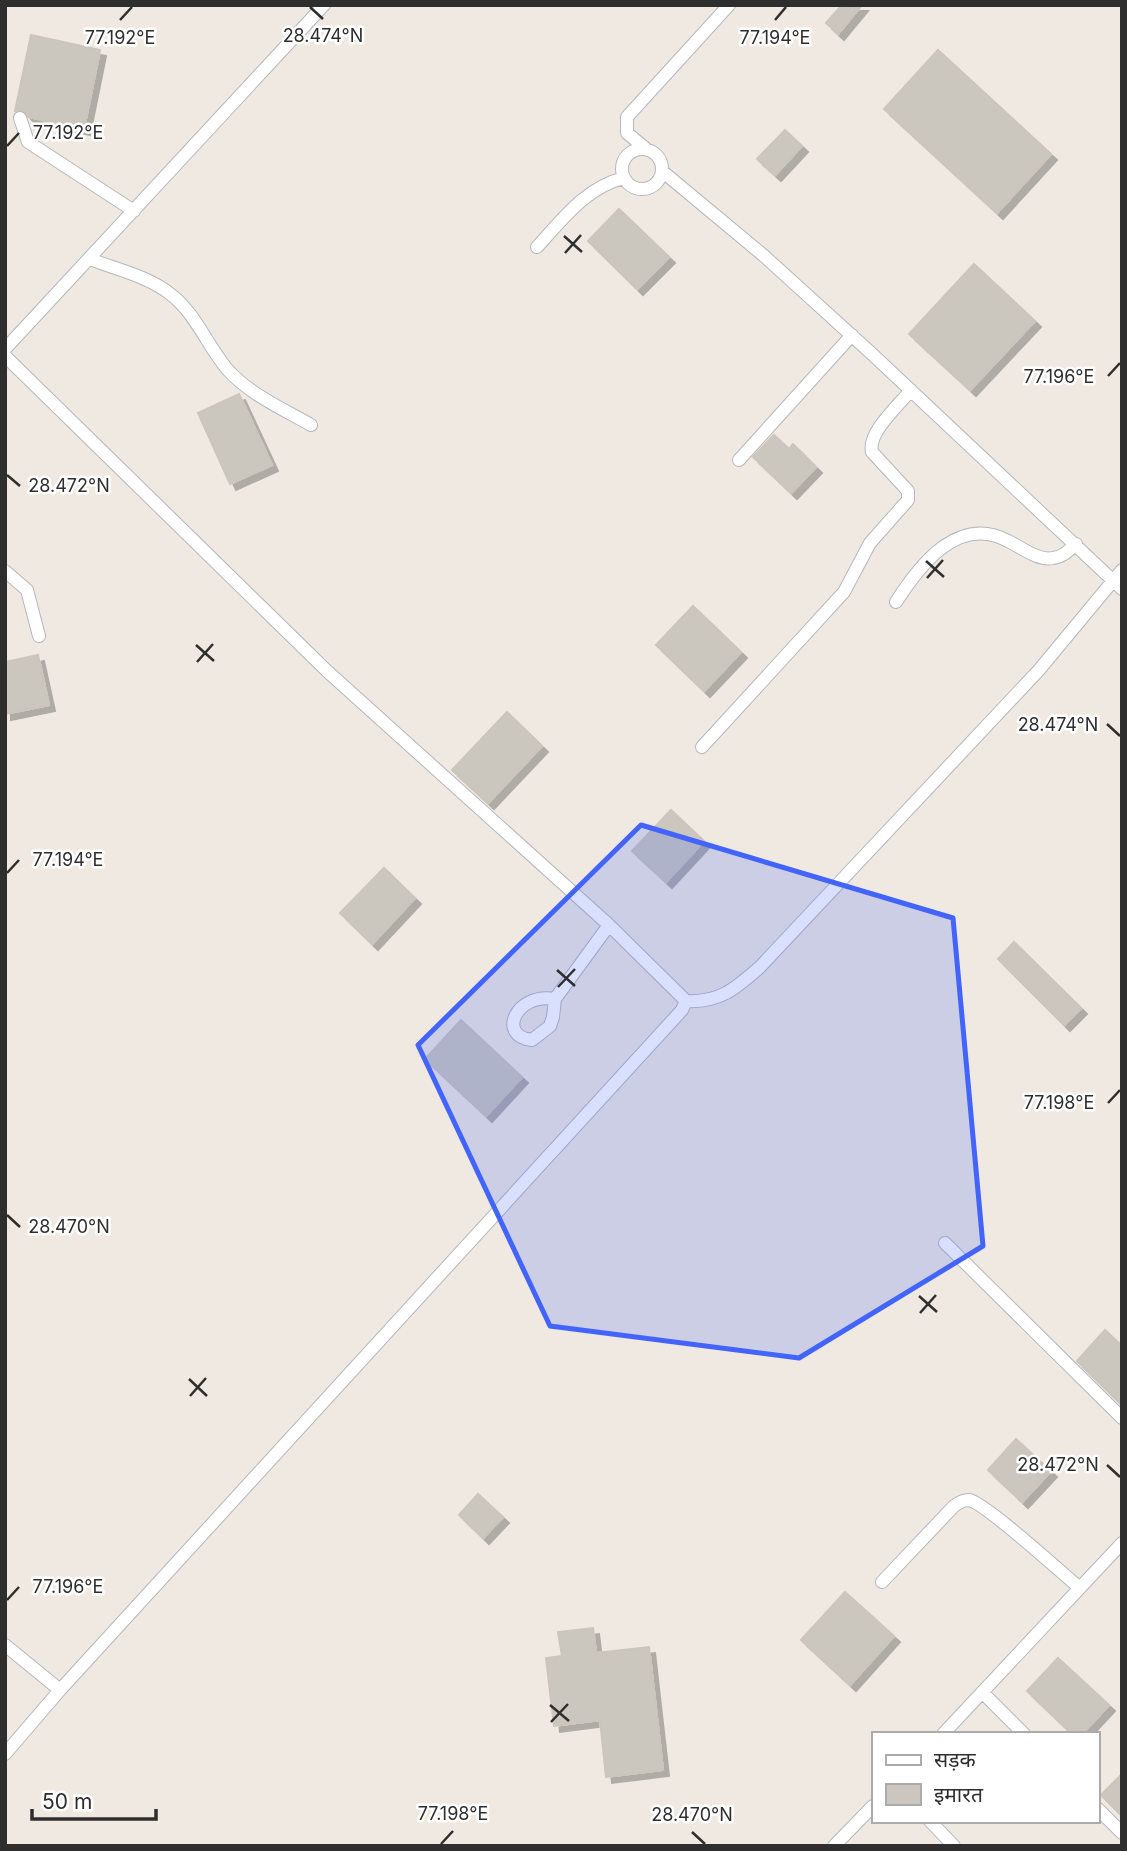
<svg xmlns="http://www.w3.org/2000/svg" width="1127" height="1851" viewBox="0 0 1127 1851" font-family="Inter,'Noto Sans Devanagari',sans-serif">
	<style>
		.building { fill: #cbc7bf; stroke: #cbc5ba; stroke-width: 2; filter: url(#shadow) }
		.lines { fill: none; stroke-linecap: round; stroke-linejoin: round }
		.minor-casing { stroke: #b4b7c1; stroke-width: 14 }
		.minor { stroke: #fff; stroke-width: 12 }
		.marked { fill: #4264fb; fill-opacity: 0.2; stroke: #4264fb; stroke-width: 5; stroke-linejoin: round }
		.ticks { fill: none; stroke: #2e2e2e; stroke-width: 2.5 }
		.ticks-label { font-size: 18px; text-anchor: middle; fill: #2e2e2e; stroke: #fff; stroke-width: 5; stroke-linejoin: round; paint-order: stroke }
	</style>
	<defs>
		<filter id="shadow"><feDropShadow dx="6" dy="6" stdDeviation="0" flood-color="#0004"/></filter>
	</defs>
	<rect width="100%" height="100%" fill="#efe9e1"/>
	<path class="building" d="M842 5H862L838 34 826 23Z
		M31 35 100 50 84 129 29 117 22 110 15 111Z
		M938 50 1051 154 997 213 884 109Z
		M785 130 802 146 775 175 757 159Z
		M619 209 669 257 637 289 588 241Z
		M974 264 1035 321 970 390 909 334Z
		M239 394 272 465 230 484 198 413Z
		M774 435 789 449 793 444 816 467 791 493 753 457Z
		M693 606 741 652 704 691 656 645Z
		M38 655 49 705 5 714V662Z
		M507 712 542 746 488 803 452 770Z
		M671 810 704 841 666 882 632 851Z
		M384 868 415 898 372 944 340 913Z
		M1014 942 1081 1008 1064 1025 998 959Z
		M461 1020 522 1077 486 1116 425 1059Z
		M1105 1330 1122 1346V1405L1077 1361Z
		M1016 1439 1051 1471 1022 1502 988 1470Z
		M478 1494 503 1517 483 1538 459 1515Z
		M845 1592 894 1636 850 1685 801 1640Z
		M593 1628 596 1653 649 1647 663 1770 606 1777 600 1720 554 1726 546 1658 562 1656 558 1632Z
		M1058 1658 1109 1705 1082 1734H1072L1027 1691Z
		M1122 1774V1816L1101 1795Z"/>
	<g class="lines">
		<defs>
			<path id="minor" d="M20 118 28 142 134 211
				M645 148 627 133V117L729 5
				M622 169a20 20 0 1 1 40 0a20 20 0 1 1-40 0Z
				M662 171 763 255 871 353 1122 589
				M537 247C562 220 586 187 624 178
				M90 259C115 269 147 276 169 293 196 313 206 344 227 369 249 394 283 409 311 425
				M5 349 324 5
				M5 356 327 671 609 925 686 1001C720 1003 736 988 760 967L1039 670 1122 570
				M739 460 852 335
				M5 571 27 590 39 636
				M896 602C919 566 958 514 1008 541 1021 547 1038 561 1053 558 1063 557 1069 550 1076 544
				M702 747 844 592 870 543 908 500V491L872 452C867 433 899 405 911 390
				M555 999C515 992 497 1037 532 1040L550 1026 553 1017 555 999 609 925
				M945 1243 1122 1418
				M882 1582 954 1506C958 1503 963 1500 969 1500 984 1502 1062 1573 1080 1588
				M5 1645 60 1690
				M982 1692 1024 1734
				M943 1734 1122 1543
				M5 1754 60 1690 682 1010 686 1001
				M1097 1808 1122 1833
				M930 1821 954 1846
				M834 1846 873 1806"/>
		</defs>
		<use href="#minor" class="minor-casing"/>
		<use href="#minor" class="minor"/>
	</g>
	<path class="marked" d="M641 825 953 918 983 1246 799 1358 550 1326 418 1045Z"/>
	<path class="ticks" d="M310 7 323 19M120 20 132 7M775 20 786 7M7 146 19 133M564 236 582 252M565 253 581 235M1108 376 1120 363M7 475 20 486M926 561 944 577M927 578 943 560M196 645 214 661M197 662 213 644M1107 724 1120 736M7 873 19 860M557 970 575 986M558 987 575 969M1108 1103 1120 1090M7 1215 20 1227M919 1296 937 1312M920 1313 936 1295M189 1379 207 1396M190 1396 206 1378M1107 1465 1120 1477M7 1600 19 1587M550 1705 569 1721M551 1722 568 1704M692 1832 705 1844M441 1844 453 1831"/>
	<g class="ticks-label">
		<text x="323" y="42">28.474°N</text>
		<text x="120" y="44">77.192°E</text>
		<text x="775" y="44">77.194°E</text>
		<text x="68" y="139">77.192°E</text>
		<text x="1059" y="383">77.196°E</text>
		<text x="69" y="492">28.472°N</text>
		<text x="1058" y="731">28.474°N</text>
		<text x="68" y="866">77.194°E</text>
		<text x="1059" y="1109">77.198°E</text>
		<text x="69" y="1233">28.470°N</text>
		<text x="1058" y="1471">28.472°N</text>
		<text x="68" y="1593">77.196°E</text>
		<text x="453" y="1820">77.198°E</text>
		<text x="692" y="1821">28.470°N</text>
	</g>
	<rect width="1127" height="1851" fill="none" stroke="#2e2e2e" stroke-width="14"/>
	<rect x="872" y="1732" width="228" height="91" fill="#ffffff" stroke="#ababab" stroke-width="2"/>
	<rect x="886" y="1755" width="35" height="10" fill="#ffffff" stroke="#ababab" stroke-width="2"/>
	<text x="934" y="1767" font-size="21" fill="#2e2e2e">सड़क</text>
	<rect x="886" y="1784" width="35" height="21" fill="#cbc7bf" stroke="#ababab" stroke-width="2"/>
	<text x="934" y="1802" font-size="21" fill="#2e2e2e">इमारत</text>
	<path d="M32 1809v10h124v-10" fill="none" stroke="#2e2e2e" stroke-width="3.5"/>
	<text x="42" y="1809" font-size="21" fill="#2e2e2e" stroke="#ffffff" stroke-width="5" paint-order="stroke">50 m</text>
</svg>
